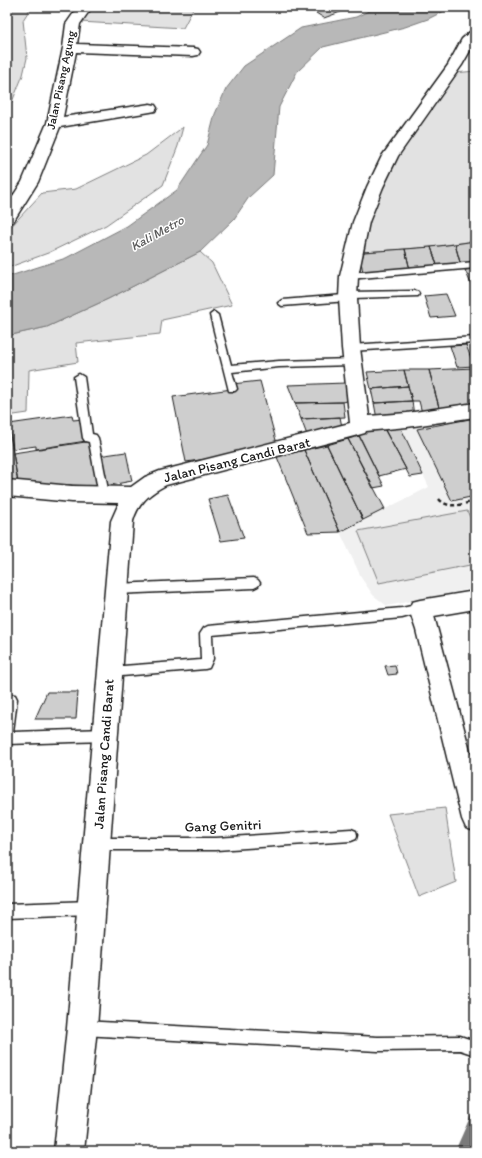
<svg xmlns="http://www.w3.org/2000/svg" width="482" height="1158" viewBox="0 0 482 1158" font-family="Itim,sans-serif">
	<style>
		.built { fill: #f0f0f0 }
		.green { fill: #e2e2e2; stroke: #7f7f7f }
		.water { fill: #b8b8b8; stroke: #7a7a7a }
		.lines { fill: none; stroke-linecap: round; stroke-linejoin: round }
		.stream { fill: #7a7a7a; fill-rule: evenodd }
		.building { fill: #cecece; stroke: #1c1c1c }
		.lane-casing { stroke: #1c1c1c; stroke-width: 3 }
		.street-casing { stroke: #1c1c1c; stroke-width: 3 }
		.path { stroke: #1c1c1c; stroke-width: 2.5; stroke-dasharray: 4 3; stroke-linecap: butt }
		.lane { fill: #fff; fill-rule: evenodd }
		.street { fill: #fff; fill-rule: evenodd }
		.labels { text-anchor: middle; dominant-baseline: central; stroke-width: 3; stroke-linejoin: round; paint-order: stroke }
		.far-street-label { font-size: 12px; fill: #1c1c1c; stroke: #fff }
		.far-water-label { font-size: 13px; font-style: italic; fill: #5a5a5a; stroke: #fff }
		.street-label { font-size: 14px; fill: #1c1c1c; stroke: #fff }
	</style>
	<rect width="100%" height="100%" fill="#fff"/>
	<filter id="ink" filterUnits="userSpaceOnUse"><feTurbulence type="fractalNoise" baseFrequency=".025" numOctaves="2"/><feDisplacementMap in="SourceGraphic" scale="8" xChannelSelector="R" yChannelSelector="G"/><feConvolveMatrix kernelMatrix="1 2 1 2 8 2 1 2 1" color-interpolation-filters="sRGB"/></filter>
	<g filter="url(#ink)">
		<path class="built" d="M475 413V588L387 606 373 595 362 579 340 532 429 487 399 424Z"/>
		<path class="green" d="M7 7H41L39 10 30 9 23 20 27 58 23 75 12 102 7 101Z
			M91 7H194L183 28 80 22Z
			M475 71V241L431 247 364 252 368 228 375 204 394 160 455 73Z
			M183 127 178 146 163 185 106 225 48 253 7 268V231L42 193 76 189 146 155Z
			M200 252 212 263 232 305 162 320 160 334 76 343 78 362 29 370 28 413 7 416V336L47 327 108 299Z
			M467 511 475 527V564L379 583 358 531Z
			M445 808 456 882 419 897 388 814Z"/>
		<path class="water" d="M377 7H452L428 19 405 27 323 47 297 72 279 107 273 175 249 197 234 219 200 252 108 299 47 327 7 336V277L66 258 127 226 177 190 207 145 215 114 226 89 244 66 301 28 356 17Z"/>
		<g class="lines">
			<path class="stream" d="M475 1113V1134L467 1151H455L471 1115Z"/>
		</g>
		<path class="building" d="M311 7H354L324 18 308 8Z
			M475 241V264L461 266 455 244Z
			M455 244 461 266 438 268 431 247Z
			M431 247 438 268 410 270 405 249Z
			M405 249 410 270 363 272 361 262 364 252Z
			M475 269V291H474L465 270Z
			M446 294 455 316 431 318 424 296Z
			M466 345 474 366 457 367 450 346Z
			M475 368V404L440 411 429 370Z
			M404 370H429L440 411 422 413 419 401H412Z
			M404 370 408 386 371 389 367 372Z
			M260 381 277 444 254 452 186 462 173 397 232 389V384Z
			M346 383 347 401 343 402 295 403 288 385Z
			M408 386 412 401 374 403 371 389Z
			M412 401 414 416 377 419 374 403Z
			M343 402 345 417 301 419 295 403Z
			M72 415 73 420 83 419 86 441 36 449V446L13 449 9 424Z
			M340 417 342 427 307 435 301 419Z
			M475 418V496L452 501 417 429Z
			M7 422H8L18 483 7 479Z
			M399 424 423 475 410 477 383 426Z
			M383 427 406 469 379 476 358 433Z
			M359 436 384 486 373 488 348 439Z
			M348 439 385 509 363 520 327 445Z
			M92 441 99 486 18 483 13 453Z
			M327 445 363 520 340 532 304 450Z
			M304 450 340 532 308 533 277 457Z
			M126 452 132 481 105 486 98 456Z
			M228 495 244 538 221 541 208 499Z
			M395 665 397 674 388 675 385 666Z
			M47 692H78L76 719H35Z"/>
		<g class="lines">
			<defs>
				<path id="lane" d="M475 262V268L349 279 345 276 349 273Z
					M415 291 418 292 419 294 418 296 352 298 348 301 282 306 278 303 282 300 344 295 345 293 348 292Z
					M214 312 218 315 231 365 279 361 353 359 358 362 353 365 279 367 232 372 237 389 235 391H229L210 315Z
					M475 337V343L351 351 346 348 351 345Z
					M79 374 84 377 92 434 96 435 98 438 109 495 108 498H100L99 495 89 442 85 441 83 438 74 377Z
					M254 578 258 580 260 583 258 586 254 588 116 594 112 592 110 589 112 586 116 584Z
					M420 604 424 606 426 609 424 612 402 618 212 635 213 659 209 668 205 669 110 677 106 676 104 672 106 668 110 667 201 660 200 634 204 628 208 626 402 608Z
					M7 694 15 695 17 699 13 732 106 729 110 731 112 735 110 739 106 741 7 744Z
					M351 829 356 831 357 835 356 839 351 841 216 850H97L92 848 90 844 92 840 97 838H216Z
					M91 901 96 903 98 908 96 913 91 915 7 918V904Z
					M83 1021 378 1037 460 1036 475 1041V1055L460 1050 378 1051 83 1035 78 1033 76 1028 78 1023Z"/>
				<path id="street" d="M78 7H92L80 24 77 44 193 48 198 49 200 52 198 55 193 56 76 52 63 117 150 104 155 105 157 108 155 111 150 112 60 127 38 182 13 222 7 223V205L22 182 47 123 63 48 66 24Z
					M475 31V42L462 65 398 156 383 187 369 222 358 276 357 298 360 348 369 416 407 413 475 403V417L407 427 366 431 365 433 358 435 166 485C149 494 138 503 133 521L97 1028 84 1151H54L67 1028 111 521 119 503 72 502 7 496V480L72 486 131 487 145 477 160 471 350 423 342 348 339 298 340 276 353 222 367 187 382 156 448 65 462 39 470 32Z
					M475 591V609L434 616 475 770V831L466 828 462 819 416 630 409 609 412 602 420 600Z"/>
			</defs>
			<use href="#lane" class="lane-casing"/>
			<use href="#street" class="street-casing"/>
			<path class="path" d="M439 499C448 510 463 504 475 501"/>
			<use href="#lane" class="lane"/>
			<use href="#street" class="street"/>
		</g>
	</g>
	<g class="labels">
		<g class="far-street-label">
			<text transform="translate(61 80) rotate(-78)">Jalan Pisang Agung</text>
		</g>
		<g class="far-water-label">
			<text transform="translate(157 233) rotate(-29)">Kali Metro</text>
		</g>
		<g class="street-label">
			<text transform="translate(237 460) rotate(-14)">Jalan Pisang Candi Barat</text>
			<text transform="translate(104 754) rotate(-86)">Jalan Pisang Candi Barat</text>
			<text transform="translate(223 826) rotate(-2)">Gang Genitri</text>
		</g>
	</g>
	<rect width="482" height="1158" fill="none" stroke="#fff" stroke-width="24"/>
	<rect x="12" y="12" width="458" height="1134" fill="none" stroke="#1c1c1c" stroke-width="1.5" filter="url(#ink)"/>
</svg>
